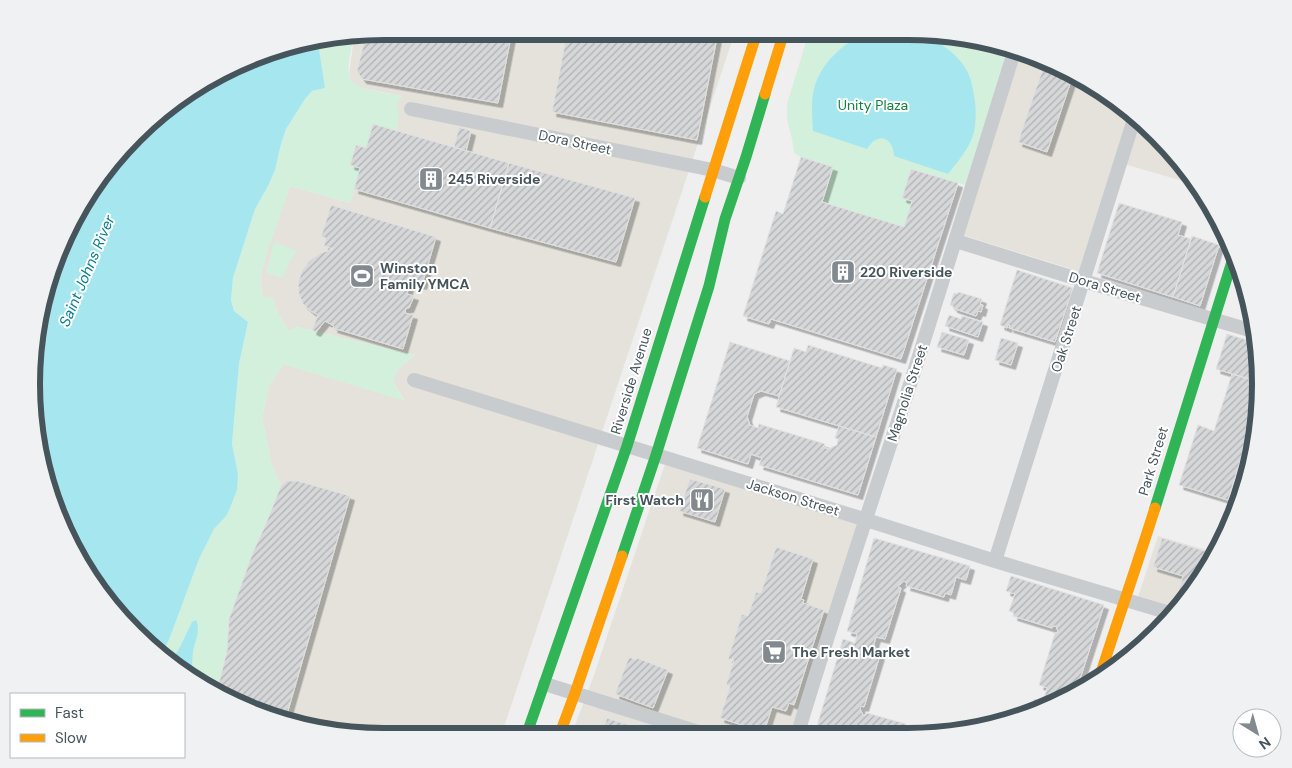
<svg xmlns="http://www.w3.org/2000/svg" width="1292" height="768" viewBox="0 0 1292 768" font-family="'DM Sans',sans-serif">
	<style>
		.commercial { fill: #e5e2dc }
		.green { fill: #d2f0db }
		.water { fill: #a6e7ef }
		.building { fill: url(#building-hatch); stroke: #e1e1e2; filter: url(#shadow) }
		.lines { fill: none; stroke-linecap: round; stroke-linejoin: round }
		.street { stroke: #c9ccce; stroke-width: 14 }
		.fast { stroke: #30b455; stroke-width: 11 }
		.slow { stroke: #ff9f0a; stroke-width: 11 }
		.labels { text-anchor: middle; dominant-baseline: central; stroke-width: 4; stroke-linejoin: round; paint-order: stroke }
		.park-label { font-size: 14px; fill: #138140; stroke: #fff }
		.street-label { font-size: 14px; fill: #46545c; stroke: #fff }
		.poi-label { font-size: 14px; font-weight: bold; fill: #46545c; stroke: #fff; text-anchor: start }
		.water-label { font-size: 15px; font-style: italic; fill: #087f8f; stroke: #fff }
		.rim { fill: none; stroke: #46545c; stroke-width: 6 }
	</style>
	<defs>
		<pattern id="building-hatch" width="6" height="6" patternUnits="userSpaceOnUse" patternTransform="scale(1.25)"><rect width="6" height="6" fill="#d6d7d8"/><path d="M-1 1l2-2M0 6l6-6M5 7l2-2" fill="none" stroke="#afb1b2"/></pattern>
		<filter id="shadow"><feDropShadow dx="4.5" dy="4.5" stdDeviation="0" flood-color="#0004"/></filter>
	</defs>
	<rect width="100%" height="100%" fill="#f0efef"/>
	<path class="commercial" d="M384 31 735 32 501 736H361L270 718 217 692 227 651 229 619 253 552 265 526 281 486 271 463 262 417 269 385 284 364 404 400 393 381 397 370 415 355 297 327 289 331 279 316 272 297 263 299 260 278 268 247 290 186 350 203 360 168 350 165 356 145 398 113 396 104 397 101 402 96 361 88 351 81 349 75 354 36Z
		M1008 47 1022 50 1104 91 1158 135 1200 186 1124 164 1091 275 962 235 976 189 965 185Z
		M665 464 870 525 803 736H571L594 675Z
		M1158 536 1213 552 1218 541 1222 542 1201 580 1178 609 1138 597Z"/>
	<path class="green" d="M809 32H931L1008 47 965 185 911 169 902 198 912 201 904 227 822 202 833 167 801 157 794 153 792 139 787 119V104Z
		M354 36C352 47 347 65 349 76 352 91 390 93 403 96 391 105 400 108 399 118 398 122 397 127 396 131L366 148 356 145 350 165 360 168 350 203 290 186 263 265 260 278 263 298 272 297 279 316 289 331 297 327 415 355 397 370 393 381 404 401 284 364 269 385 262 417 271 463 281 486 265 526 253 552 229 619 227 651 217 691 188 677 162 653 169 640 199 559 214 529 227 515 238 474 232 444 239 364 248 322 234 311 231 300 233 278 255 209 268 186 275 170 281 144 286 129 305 99 312 91 325 88 318 42Z
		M274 242 297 251C290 260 286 268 283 278L266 273Z"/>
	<path class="water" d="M874 32C889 32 906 30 920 34 937 39 959 55 967 71 972 80 973 91 975 101 976 111 976 122 974 132 970 148 958 161 948 174L894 156C893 137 878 131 867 149L813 131C811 101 810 82 831 58 837 52 844 45 852 41 859 37 867 35 874 32Z
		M318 42 325 88 312 91 305 99 286 129 281 144 275 170 268 186 255 209 233 278 231 300 234 311 248 322 239 364 232 444 238 474 237 490 227 515 214 529 199 559 169 640 162 653 104 599 50 498 31 384 50 271 91 188 169 104 271 50Z
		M196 620C201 630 195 641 193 651 192 660 192 670 192 679L188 677 171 662 180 647 192 622Z"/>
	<path class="building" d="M384 31H512L498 103 362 79 357 71 366 34Z
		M567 32H718L697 140 552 112Z
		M1045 62 1073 75 1047 152 1018 142Z
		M373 124 509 163 490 228 354 189 360 168 350 165 356 145 366 148Z
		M459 127 471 131 466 151 454 147Z
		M801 157 833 167 822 202 904 227 912 201 902 198 911 169 958 183 901 359 771 319 769 324 743 316 776 211 783 214Z
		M509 163 635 198 616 262 490 228Z
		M1119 203 1182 222 1178 235 1191 239 1173 297 1097 273Z
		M331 205 436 237 422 285 410 282 407 294 414 296 409 308H406L405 313 413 315 403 349 333 328 334 326 325 321 316 332 312 330 318 315 311 311 303 304 299 294 298 283 302 271 309 261 321 253 333 249 324 246 326 238 321 237Z
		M1192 236 1219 245 1200 306 1173 297Z
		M1017 270 1073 288 1055 342 1009 328 1010 325H1008L1007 328 1000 325Z
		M958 292 982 299 980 304 983 305 981 312 978 311 976 316 953 308V306L950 305 954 293 958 294Z
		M949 315 961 319 962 316 983 322 978 337 945 326Z
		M942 332 969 340 964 355 937 347Z
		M1227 334 1257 343 1261 386 1258 385 1260 382 1216 369Z
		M1001 338 1018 343 1011 365 995 360Z
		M730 342 790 361 779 396 761 391 754 394 747 417 750 425 758 428 759 424 825 444 823 447 828 449 837 445 838 439 835 438 839 426 876 437 858 495 759 465 762 458 751 454 748 464 697 448Z
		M808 345 882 368 883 365 897 369 876 437 776 407 794 348 806 352Z
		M1232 374 1255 381 1253 389 1260 392 1255 444 1246 441 1228 500 1179 485 1198 425 1214 431Z
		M690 479 725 489 715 522 679 511Z
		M287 481H298L350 496 285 721 270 718 217 691 227 651 229 619 253 552 265 526 281 486Z
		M874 538 970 566 966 580 956 577 951 595 945 593 944 597 906 586 907 583 904 581 900 584 898 587 901 588 885 639 876 637 871 653 880 655 864 707 861 706 860 709 863 715H866L867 713 906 724 905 727 910 729 908 736H814L843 639 855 643 857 634 847 631Z
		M1162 538 1211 553 1205 573 1201 580 1181 605 1175 603 1183 576 1153 567Z
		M776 547 813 559 801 599 804 600 803 603 824 610 794 705 789 703 786 711 772 707 764 732 720 718 730 686 726 685 734 660 728 659 742 614 748 616 756 592 761 593Z
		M1011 576 1104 605 1075 694 1070 696 1063 693 1061 700 1029 715 1034 699 1043 702 1047 688 1039 685 1055 633H1057L1058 631 1056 626H1053L1052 628 1013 616 1014 613 1009 611 1015 594 1006 591Z
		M629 657 636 660 637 658 668 670 653 708 615 694Z
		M607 718 647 731 645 736H601Z"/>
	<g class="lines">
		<path class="street" d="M411 109 713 170 739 178
			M956 241 1084 281 1256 332
			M414 380 857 517 995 561 1173 614
			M995 561 1135 116
			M545 684 711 736
			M797 736C834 613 875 492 915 369 949 263 982 156 1015 49"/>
		<path class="fast" d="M1155 508 1235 252
			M622 556 656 455 709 286 725 219 746 157 765 94
			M526 736 627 446 705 197"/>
		<path class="slow" d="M765 94 784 32
			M705 197 757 32
			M1099 679C1117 622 1137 565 1155 508
			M559 736 575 693 622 556"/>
	</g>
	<defs>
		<symbol id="building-square" viewBox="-11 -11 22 22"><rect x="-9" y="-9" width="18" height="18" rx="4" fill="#828a8f" stroke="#fff"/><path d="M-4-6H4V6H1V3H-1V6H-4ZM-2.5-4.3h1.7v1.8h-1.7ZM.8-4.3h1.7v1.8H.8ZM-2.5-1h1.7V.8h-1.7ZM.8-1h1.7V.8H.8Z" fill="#fff"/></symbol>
		<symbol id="stadium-square" viewBox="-11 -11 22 22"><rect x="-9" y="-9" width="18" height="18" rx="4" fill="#828a8f" stroke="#fff"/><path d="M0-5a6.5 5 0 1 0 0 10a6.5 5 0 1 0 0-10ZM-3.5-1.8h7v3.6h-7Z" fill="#fff"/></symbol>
		<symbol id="restaurant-square" viewBox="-11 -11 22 22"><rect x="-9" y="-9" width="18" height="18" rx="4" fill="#828a8f" stroke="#fff"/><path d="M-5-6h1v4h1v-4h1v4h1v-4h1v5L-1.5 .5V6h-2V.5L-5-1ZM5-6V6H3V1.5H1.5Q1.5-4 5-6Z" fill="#fff"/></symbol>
		<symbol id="supermarket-square" viewBox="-11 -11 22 22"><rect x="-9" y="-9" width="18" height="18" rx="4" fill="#828a8f" stroke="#fff"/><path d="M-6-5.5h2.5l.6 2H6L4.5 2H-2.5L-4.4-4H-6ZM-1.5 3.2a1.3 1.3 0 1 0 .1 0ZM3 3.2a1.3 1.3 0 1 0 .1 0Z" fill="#fff"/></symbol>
	</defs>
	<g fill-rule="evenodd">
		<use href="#building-square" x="417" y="165" width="28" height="28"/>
		<use href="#building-square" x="829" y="258" width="28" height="28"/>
		<use href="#stadium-square" x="348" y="262" width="28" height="28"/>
		<use href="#restaurant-square" x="688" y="486" width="28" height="28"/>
		<use href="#supermarket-square" x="760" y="638" width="28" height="28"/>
	</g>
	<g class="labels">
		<g class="park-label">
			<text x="873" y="105">Unity Plaza</text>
		</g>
		<g class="street-label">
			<text transform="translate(575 142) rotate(12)">Dora Street</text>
			<text transform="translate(1105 287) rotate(17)">Dora Street</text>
			<text transform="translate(1066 339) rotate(-72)">Oak Street</text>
			<text transform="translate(631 381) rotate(-73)">Riverside Avenue</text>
			<text transform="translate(907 393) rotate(-72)">Magnolia Street</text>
			<text transform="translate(1153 461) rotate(-73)">Park Street</text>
			<text transform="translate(793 497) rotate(17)">Jackson Street</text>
		</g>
		<g class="poi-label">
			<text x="448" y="179">245 Riverside</text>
			<text x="380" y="268">Winston<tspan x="380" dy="16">Family YMCA</tspan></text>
			<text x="860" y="272">220 Riverside</text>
			<text x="684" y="500" text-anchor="end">First Watch</text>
			<text x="792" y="652">The Fresh Market</text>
		</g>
		<g class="water-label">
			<text transform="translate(87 271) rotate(-67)">Saint Johns River</text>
		</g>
	</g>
	<path d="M0 0H1292V768H0ZM384 40H908A344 344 0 0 1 1252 384V384A344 344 0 0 1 908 728H384A344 344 0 0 1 40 384V384A344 344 0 0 1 384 40Z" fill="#f0f1f2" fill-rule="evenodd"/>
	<path class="rim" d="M384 40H908A344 344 0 0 1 1252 384V384A344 344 0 0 1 908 728H384A344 344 0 0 1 40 384V384A344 344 0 0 1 384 40Z"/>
	<rect x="10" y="693" width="175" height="65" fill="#ffffff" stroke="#b5bbbe"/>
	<rect x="20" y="709" width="25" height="8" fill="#30b455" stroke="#b5bbbe"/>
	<text x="55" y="718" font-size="15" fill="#46545c">Fast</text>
	<rect x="20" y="734" width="25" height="8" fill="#ff9f0a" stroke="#b5bbbe"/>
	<text x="55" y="743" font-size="15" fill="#46545c">Slow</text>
	<g transform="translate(1257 733) rotate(143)"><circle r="24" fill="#ffffff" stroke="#b5bbbe"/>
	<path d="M0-4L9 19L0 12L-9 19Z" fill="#828a8f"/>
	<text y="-8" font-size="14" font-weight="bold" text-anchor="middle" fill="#46545c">N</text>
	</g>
</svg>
